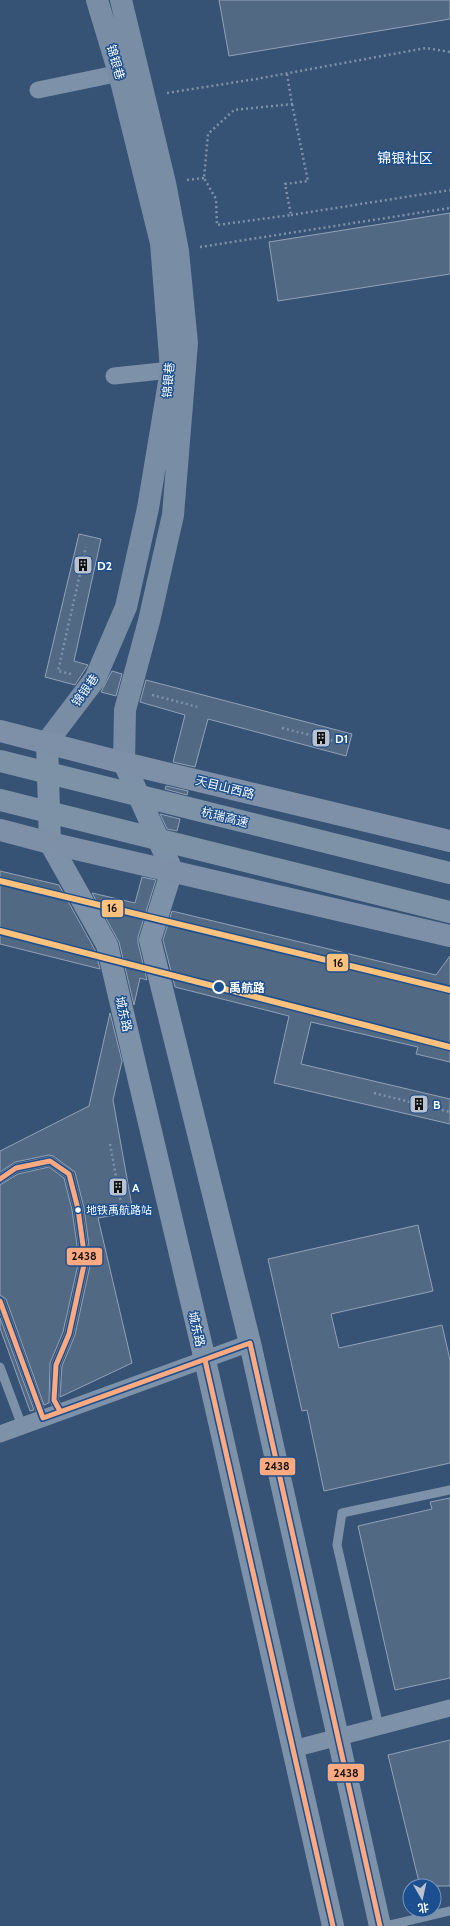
<svg xmlns="http://www.w3.org/2000/svg" width="450" height="1926" viewBox="0 0 450 1926" font-family="Cabin,'Noto Sans SC',sans-serif">
	<style>
		.building { fill: #526984; stroke: #92a2b6 }
		.lines { fill: none; stroke-linecap: round; stroke-linejoin: round }
		.path { stroke: #7d92a8; stroke-width: 2.5; stroke-dasharray: 2 3; stroke-linecap: butt }
		.service { stroke: #7d92a8; stroke-width: 9 }
		.minor { stroke: #7d92a8; stroke-width: 17 }
		.tertiary { stroke: #7d92a8; stroke-width: 22 }
		.secondary { stroke: #798da4; stroke-width: 22 }
		.trunk { stroke: #7e90a7; stroke-width: 22 }
		.motorway-bridge { stroke: #7e92a7; stroke-width: 22 }
		.bus-1-casing { stroke: #1b4f8f; stroke-width: 8 }
		.bus-1 { stroke: #ffa980; stroke-width: 5 }
		.metro-1-casing { stroke: #1b4f8f; stroke-width: 9 }
		.metro-1 { stroke: #ffc17c; stroke-width: 6 }
		.stop-dot { fill: #1b4f8f; stroke: #fff; stroke-width: 2 }
		.bus-dot { fill: #fff; stroke: #1b4f8f; stroke-width: 1.5 }
		.labels { text-anchor: middle; dominant-baseline: central; stroke-width: 3; stroke-linejoin: round; paint-order: stroke }
		.bus-label { font-size: 11px; fill: #fff; stroke: #1b4f8f; text-anchor: start }
		.street-label { font-size: 12px; fill: #fff; stroke: #1b4f8f }
		.poi-label { font-size: 12px; font-weight: bold; fill: #fff; stroke: #1b4f8f; text-anchor: start }
		.stop-label { font-size: 12px; font-weight: bold; fill: #fff; stroke: #1b4f8f; text-anchor: start }
		.quarter-label { font-size: 14px; fill: #fff; stroke: #1b4f8f }
		.line-badge { stroke: #1b4f8f; stroke-width: 1.5 }
		.pale-badge-label { font-size: 11px; text-anchor: middle; font-weight: bold; fill: #111 }
	</style>
	<rect width="100%" height="100%" fill="#365274"/>
	<path class="building" d="M219 0H450V19L229 56Z
		M450 213V274L278 301 269 242Z
		M79 534 101 539 74 661 88 665 75 685 45 677Z
		M112 671 122 674 116 696 101 692Z
		M146 680 352 734 346 756 208 719 195 767 173 762 185 715 140 702Z
		M166 786 188 791 187 795 165 789Z
		M160 814 180 819 177 831 167 829Z
		M0 871 59 885 95 950 100 969 0 944Z
		M142 877 156 880 138 937V943L147 980 140 978 134 1005 119 942 92 893 135 903Z
		M172 911 436 975 450 956V1062L416 1054 418 1047 311 1022 301 1064 450 1099V1124L274 1083 289 1016 175 987 163 940Z
		M110 1013 122 1061 113 1100 133 1212 98 1218 132 1363 60 1397 62 1366 75 1335 91 1261 84 1208 75 1172 53 1156 49 1155 15 1162 0 1172V1151L89 1106Z
		M49 1167 64 1178 72 1210 79 1260 63 1332 50 1363 49 1403 44 1405 6 1299 0 1295V1185L18 1174Z
		M418 1225 433 1291 331 1314 339 1348 442 1325 450 1360V1463L324 1491 307 1410 302 1411 268 1259Z
		M0 1318 34 1410 30 1411 0 1328Z
		M450 1498V1678L395 1690 358 1526 432 1509 430 1502Z
		M450 1740V1886H420L388 1755Z"/>
	<g class="lines">
		<path class="path" d="M287 74 292 104
			M167 93 256 79 426 48 450 52
			M292 104 308 181 285 184 291 215 217 225 216 199 204 178 208 134 234 110Z
			M187 180 204 178
			M291 215 450 190
			M200 247 450 208
			M71 674 58 671 86 547
			M152 695 198 707
			M282 728 342 743
			M374 1093 450 1112
			M110 1144 122 1209"/>
		<path class="service" d="M0 1179 16 1168 50 1161 69 1174 78 1209 85 1260 69 1334 56 1365 54 1400 60 1411
			M0 1301 43 1418
			M0 1367 22 1426
			M379 1727 337 1545 342 1513 450 1490
			M386 1926 450 1911"/>
		<path class="minor" d="M38 90 130 71
			M114 376 171 370 177 361
			M0 1434 250 1343
			M293 1749 450 1708"/>
		<path class="tertiary" d="M47 742 50 843 107 945 205 1360 333 1926
			M124 763 172 870 150 940 250 1343 380 1926"/>
		<path class="secondary" d="M121 0 165 183 178 251 187 343 173 515 149 621 125 710 124 763
			M47 742 95 679 126 607 148 508 171 370 161 243 119 73 97 0"/>
		<path class="trunk" d="M0 731 124 763 450 841
			M0 830 50 843 450 936"/>
		<path class="motorway-bridge" d="M0 761 450 873
			M0 800 450 912"/>
		<defs>
			<path id="bus-1" d="M0 1179 16 1168 50 1161 69 1174 78 1209 85 1260 69 1334 56 1365 54 1400 60 1411
				M0 1301 43 1418 250 1343 380 1926
				M205 1360 333 1926"/>
		</defs>
		<use href="#bus-1" class="bus-1-casing"/>
		<use href="#bus-1" class="bus-1"/>
		<defs>
			<path id="metro-1" d="M0 881 450 990
				M0 931 450 1047"/>
		</defs>
		<use href="#metro-1" class="metro-1-casing"/>
		<use href="#metro-1" class="metro-1"/>
	</g>
	<defs>
		<symbol id="building-square" viewBox="-11 -11 22 22"><rect x="-9" y="-9" width="18" height="18" rx="4" fill="#b9c2ce" stroke="#1b4f8f"/><path d="M-4-6H4V6H1V3H-1V6H-4ZM-2.5-4.3h1.7v1.8h-1.7ZM.8-4.3h1.7v1.8H.8ZM-2.5-1h1.7V.8h-1.7ZM.8-1h1.7V.8H.8Z" fill="#111"/></symbol>
	</defs>
	<g fill-rule="evenodd">
		<use href="#building-square" x="72" y="554" width="22" height="22"/>
		<use href="#building-square" x="310" y="727" width="22" height="22"/>
		<use href="#building-square" x="408" y="1093" width="22" height="22"/>
		<use href="#building-square" x="107" y="1176" width="22" height="22"/>
	</g>
	<circle class="stop-dot" cx="219" cy="987" r="6"/>
	<circle class="bus-dot" cx="78" cy="1210" r="3.5"/>
	<g class="labels">
		<g class="bus-label">
			<text x="86" y="1210">地铁禹航路站</text>
		</g>
		<g class="street-label">
			<text transform="translate(116 62) rotate(74)">锦银巷</text>
			<text transform="translate(168 380) rotate(-85)">锦银巷</text>
			<text transform="translate(85 690) rotate(-55)">锦银巷</text>
			<text transform="translate(225 787) rotate(14)">天目山西路</text>
			<text transform="translate(225 817) rotate(14)">杭瑞高速</text>
			<text transform="translate(124 1014) rotate(77)">城东路</text>
			<text transform="translate(197 1329) rotate(77)">城东路</text>
		</g>
		<g class="poi-label">
			<text x="97" y="565">D2</text>
			<text x="335" y="738">D1</text>
			<text x="433" y="1104">B</text>
			<text x="132" y="1187">A</text>
		</g>
		<g class="stop-label">
			<text x="229" y="987">禹航路</text>
		</g>
		<g class="quarter-label">
			<text x="405" y="158">锦银社区</text>
		</g>
	</g>
	<g class="line-badge">
		<rect x="101" y="899" width="23" height="19" rx="4" fill="#ffc17c"/>
		<rect x="326" y="953" width="23" height="19" rx="4" fill="#ffc17c"/>
		<rect x="66" y="1247" width="37" height="19" rx="4" fill="#ffa980"/>
		<rect x="259" y="1457" width="37" height="19" rx="4" fill="#ffa980"/>
		<rect x="327" y="1763" width="38" height="19" rx="4" fill="#ffa980"/>
	</g>
	<g class="pale-badge-label">
		<text x="112" y="912">16</text>
		<text x="338" y="967">16</text>
		<text x="84" y="1260">2438</text>
		<text x="277" y="1470">2438</text>
		<text x="346" y="1777">2438</text>
	</g>
	<g transform="translate(422 1898) rotate(171)"><circle r="19" fill="#1b4f8f" stroke="#7695bc"/>
	<path d="M0-3L7 15L0 10L-7 15Z" fill="#b9c2ce"/>
	<text y="-6" font-size="11" font-weight="bold" text-anchor="middle" fill="#ffffff">北</text>
	</g>
</svg>
